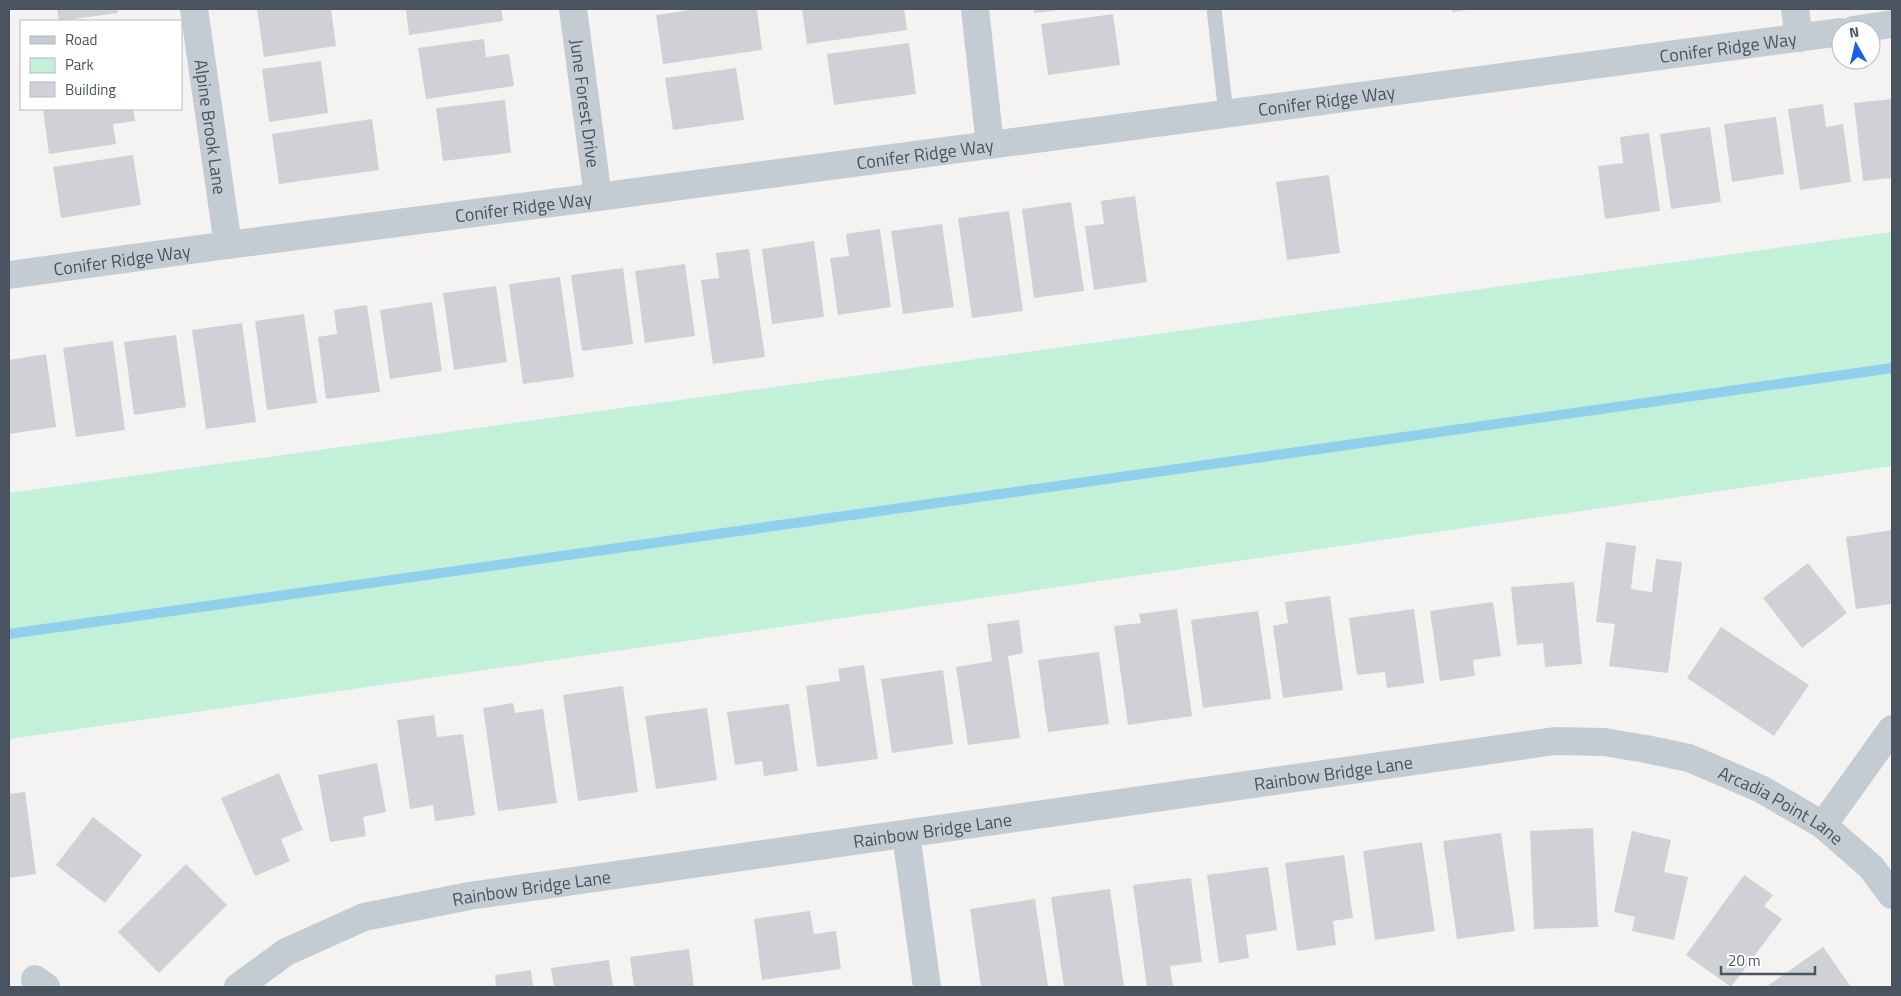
<svg xmlns="http://www.w3.org/2000/svg" width="1901" height="996" viewBox="0 0 1901 996" font-family="'Titillium Web',sans-serif">
	<style>
		.green { fill: #c2f0d9 }
		.lines { fill: none; stroke-linecap: round; stroke-linejoin: round }
		.stream { stroke: #90d0ed; stroke-width: 10 }
		.building { fill: #cfd1d6 }
		.lane { stroke: #c3cbd3; stroke-width: 15 }
		.street { stroke: #c3cbd3; stroke-width: 28 }
		.labels { text-anchor: middle; dominant-baseline: central; stroke-width: 5; stroke-linejoin: round; paint-order: stroke }
		.street-label { font-size: 18px; fill: #4a5360; stroke: #fff }
	</style>
	<rect width="100%" height="100%" fill="#f4f3f2"/>
	<path class="green" d="M1892 232V466L9 739V493Z"/>
	<g class="lines">
		<path class="stream" d="M9 634 1892 368"/>
	</g>
	<path class="building" d="M57 9H117L118 13 59 21Z
		M257 9H331L336 46 264 57Z
		M406 9H501L503 21 409 35Z
		M698 9H757L762 50 663 64 656 15Z
		M802 9H904L907 30 807 44Z
		M1033 9H1057L1058 10 1034 13Z
		M1452 9H1466V10L1452 12Z
		M1113 14 1120 65 1048 75 1041 24Z
		M484 39 486 57 509 54 514 86 426 99 418 48Z
		M909 43 916 94 834 105 827 54Z
		M321 61 328 113 269 122 262 69Z
		M736 68 744 120 673 130 665 78Z
		M1892 99V178L1863 181 1854 103Z
		M505 100 511 153 443 161 436 108Z
		M1823 104 1826 127 1843 124 1851 182 1800 190 1788 109Z
		M43 109H133L135 121 113 124 116 144 49 154Z
		M1776 117 1784 174 1732 182 1724 124Z
		M372 119 379 170 279 184 272 134Z
		M1710 127 1721 202 1671 209 1660 134Z
		M1649 133 1660 211 1605 219 1598 166 1623 163 1620 137Z
		M133 155 141 205 61 218 53 167Z
		M1329 175 1340 253 1287 260 1276 182Z
		M1135 196 1147 282 1094 290 1085 226 1104 224 1101 201Z
		M1071 202 1084 291 1034 298 1022 209Z
		M1009 211 1023 311 972 318 958 218Z
		M942 224 954 307 903 314 891 231Z
		M880 229 891 307 838 315 830 258 849 256 846 234Z
		M814 241 824 317 772 324 762 249Z
		M749 249 765 357 713 364 701 280 719 278 716 253Z
		M685 264 695 336 645 343 635 271Z
		M623 268 633 344 582 351 571 275Z
		M560 277 574 377 523 384 509 284Z
		M496 286 507 362 454 370 443 293Z
		M432 302 442 371 390 379 380 310Z
		M367 305 380 392 326 399 318 337 337 334 334 310Z
		M304 314 317 403 267 410 255 321Z
		M242 323 256 422 206 429 192 330Z
		M176 335 186 407 134 415 124 342Z
		M113 341 125 430 76 437 63 348Z
		M46 354 56 427 9 434V360Z
		M1892 530V604L1856 609 1846 537Z
		M1606 542 1636 546 1631 589 1652 592 1656 559 1682 562 1668 673 1609 666 1615 624 1596 622Z
		M1808 563 1847 613 1802 648 1763 598Z
		M1574 582 1582 664 1545 667 1543 643 1517 645 1511 587Z
		M1330 596 1343 690 1283 698 1273 626 1288 623 1285 602Z
		M1493 602 1501 656 1473 660 1475 676 1440 681 1430 611Z
		M1177 609 1192 716 1128 725 1114 626 1141 623 1139 614Z
		M1414 609 1424 683 1387 688 1385 672 1357 675 1349 618Z
		M1258 611 1271 699 1203 708 1191 620Z
		M1019 620 1023 653 1008 656 1020 738 968 745 956 667 992 661 987 624Z
		M1721 627 1809 685 1774 736 1687 678Z
		M1099 652 1109 724 1048 732 1038 660Z
		M864 665 878 759 817 767 806 686 840 681 838 669Z
		M943 670 953 744 892 753 881 679Z
		M623 686 638 792 578 801 563 695Z
		M513 703 515 713 543 709 557 803 498 811 483 708Z
		M789 704 798 771 764 776 762 761 735 765 727 712Z
		M707 708 717 780 656 789 645 716Z
		M434 715 437 737 463 734 475 815 435 821 433 805 410 809 397 720Z
		M377 763 386 812 363 817 366 836 330 842 318 775Z
		M279 773 303 830 281 839 290 861 255 876 221 798Z
		M25 792 36 874 9 878V794Z
		M93 817 142 855 105 903 56 865Z
		M1593 828 1598 927 1534 929 1530 831Z
		M1632 831 1671 840 1664 872 1688 877 1674 940 1632 931 1635 917 1614 912Z
		M1501 833 1515 931 1457 939 1443 841Z
		M1422 842 1435 931 1375 940 1363 851Z
		M1344 855 1353 918 1333 921 1336 945 1297 951 1285 863Z
		M186 864 227 905 159 973 118 932Z
		M1268 867 1277 930 1246 935 1249 958 1219 963 1207 875Z
		M1744 875 1773 895 1764 906 1782 919 1731 987 1686 955Z
		M1191 878 1202 962 1170 966 1173 987H1147L1133 885Z
		M1110 889 1124 987H1064L1051 897Z
		M1035 899 1048 987H981L970 909Z
		M810 911 814 934 836 931 841 969 762 980 754 919Z
		M1823 947 1851 987H1766Z
		M689 949 694 987H634L630 957Z
		M609 960 613 987H554L551 968Z
		M531 970 533 987H496L495 975Z"/>
	<g class="lines">
		<path class="lane" d="M1214 9 1226 114"/>
		<g class="street">
			<path id="s1" d="M194 9 228 245"/>
			<path id="s2" d="M573 9 598 197"/>
			<path d="M975 9 990 145"/>
			<path d="M1795 9 1799 38"/>
			<path d="M1853 30 1892 24"/>
			<path id="s3" d="M9 275 228 245 598 197 1841 32"/>
			<path d="M1823 825 1892 729"/>
			<path d="M906 834 927 987"/>
			<path d="M35 979 46 987"/>
			<path id="s4" d="M238 987 286 952 364 917 469 896 1555 741 1604 742 1646 749 1689 758 1761 789 1823 825 1871 867 1892 895"/>
		</g>
	</g>
	<g class="labels">
		<g class="street-label">
			<text stroke="none"><textPath href="#s3" startOffset="1734">Conifer Ridge Way</textPath></text>
			<text stroke="none"><textPath href="#s3" startOffset="1329">Conifer Ridge Way</textPath></text>
			<text stroke="none"><textPath href="#s2" startOffset="95">June Forest Drive</textPath></text>
			<text stroke="none"><textPath href="#s1" startOffset="119">Alpine Brook Lane</textPath></text>
			<text stroke="none"><textPath href="#s3" startOffset="924">Conifer Ridge Way</textPath></text>
			<text stroke="none"><textPath href="#s3" startOffset="519">Conifer Ridge Way</textPath></text>
			<text stroke="none"><textPath href="#s3" startOffset="114">Conifer Ridge Way</textPath></text>
			<text stroke="none"><textPath href="#s4" startOffset="1125">Rainbow Bridge Lane</textPath></text>
			<text stroke="none"><textPath href="#s4" startOffset="1588">Arcadia Point Lane</textPath></text>
			<text stroke="none"><textPath href="#s4" startOffset="720">Rainbow Bridge Lane</textPath></text>
			<text stroke="none"><textPath href="#s4" startOffset="315">Rainbow Bridge Lane</textPath></text>
		</g>
	</g>
	<rect width="1901" height="996" fill="none" stroke="#4a5360" stroke-width="20"/>
	<rect x="20" y="20" width="162" height="90" fill="#ffffff" stroke="#b7babf"/>
	<rect x="30" y="36" width="25" height="8" fill="#c3cbd3" stroke="#b7babf"/>
	<text x="65" y="45" font-size="15" fill="#4a5360">Road</text>
	<rect x="30" y="58" width="25" height="15" fill="#c2f0d9" stroke="#b7babf"/>
	<text x="65" y="70" font-size="15" fill="#4a5360">Park</text>
	<rect x="30" y="82" width="25" height="15" fill="#cfd1d6" stroke="#b7babf"/>
	<text x="65" y="95" font-size="15" fill="#4a5360">Building</text>
	<g transform="translate(1856 45) rotate(352)"><circle r="24" fill="#ffffff" stroke="#b7babf"/>
	<path d="M0-4L9 19L0 12L-9 19Z" fill="#1a5ee6"/>
	<text y="-8" font-size="14" font-weight="bold" text-anchor="middle" fill="#4a5360">N</text>
	</g>
	<path d="M1721 966v8h94v-8" fill="none" stroke="#4a5360" stroke-width="2.5"/>
	<text x="1728" y="966" font-size="15" fill="#4a5360" stroke="#ffffff" stroke-width="4" paint-order="stroke">20 m</text>
</svg>
